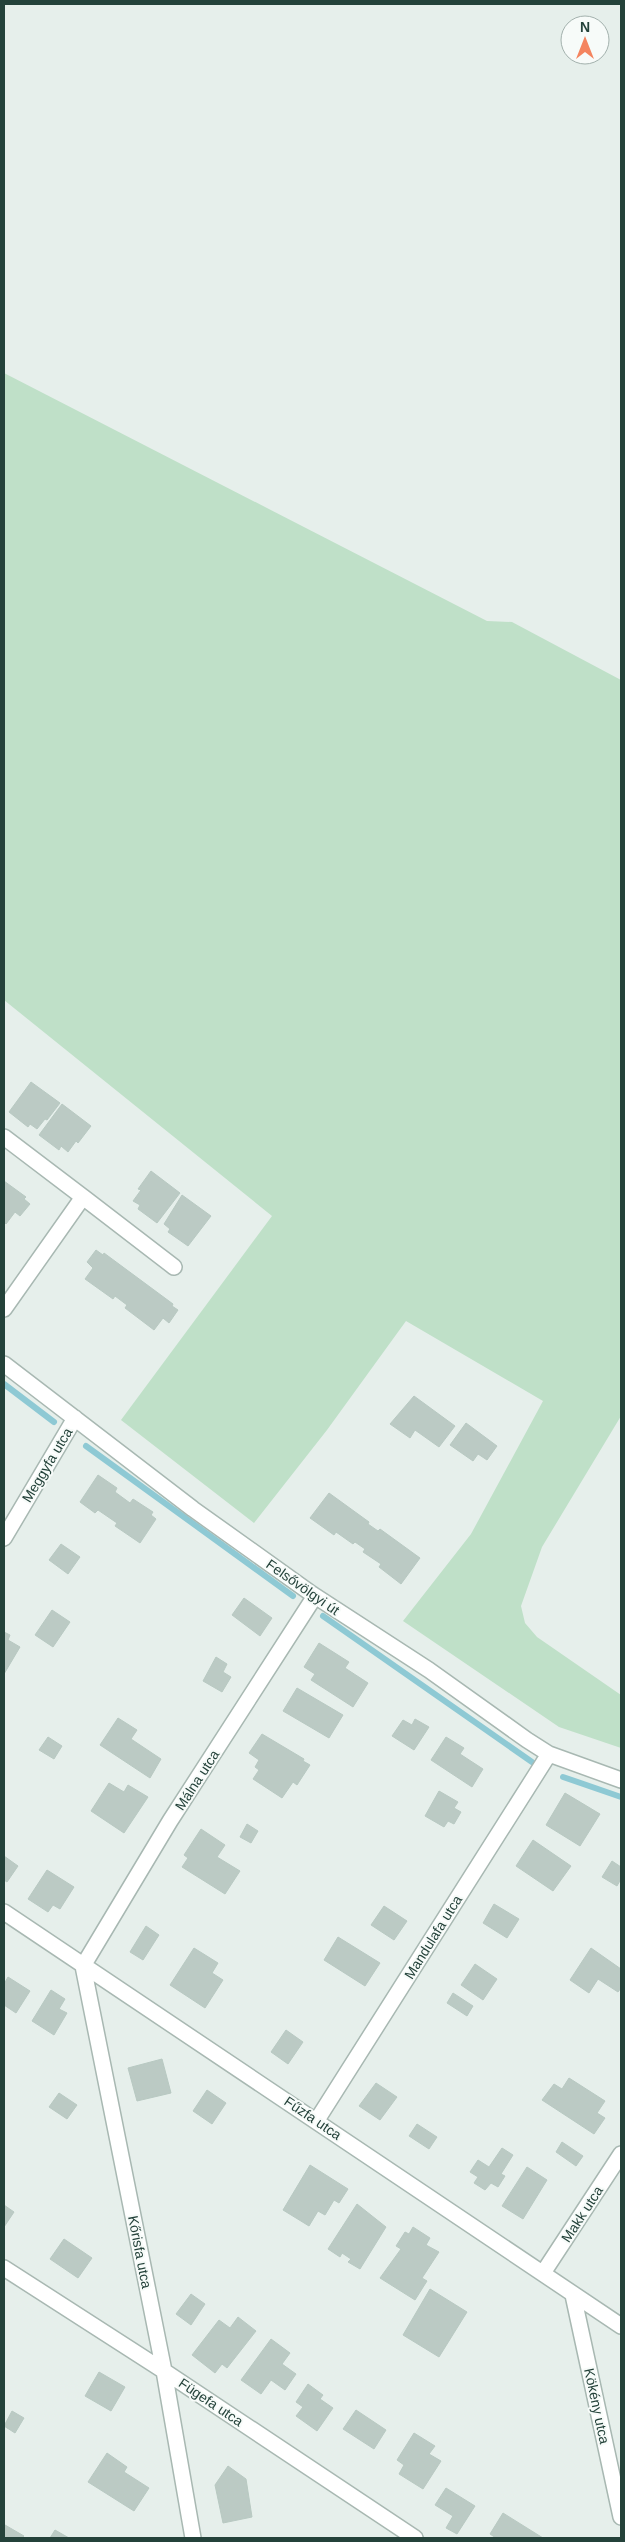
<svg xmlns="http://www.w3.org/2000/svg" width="625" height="2542" viewBox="0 0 625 2542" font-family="Arial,sans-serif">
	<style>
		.green { fill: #bfe0c8 }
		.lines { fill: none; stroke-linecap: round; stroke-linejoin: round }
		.stream { stroke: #8ec9d4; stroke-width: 6 }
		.building { fill: #bbcac4; stroke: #b8c9c2 }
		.minor-casing { stroke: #a8b8b2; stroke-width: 18 }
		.minor { stroke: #fff; stroke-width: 15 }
		.labels { text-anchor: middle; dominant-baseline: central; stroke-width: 4; stroke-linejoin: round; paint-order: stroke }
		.street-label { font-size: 14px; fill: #24423a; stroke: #f7fbf9 }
	</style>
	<rect width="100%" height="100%" fill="#e6efeb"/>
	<path class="green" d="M4 373 487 621 512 622 621 680V1416L542 1547 521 1606 525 1623 537 1637 621 1695V1748L559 1727 403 1621 471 1534 543 1401 406 1321 327 1430 254 1523 121 1420 272 1216 4 1000Z"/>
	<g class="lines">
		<path class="stream" d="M4 1384 54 1422
			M86 1446 293 1596
			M323 1616 532 1762
			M563 1777 621 1797"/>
	</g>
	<path class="building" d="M31 1082 60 1103 47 1120 45 1119 37 1129 30 1124 28 1127 9 1112Z
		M62 1104 91 1126 78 1143 76 1141 68 1152 61 1146 59 1150 39 1135Z
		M151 1171 180 1193 157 1223 138 1209 140 1205 133 1201 141 1190 138 1189Z
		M4 1181 26 1197 24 1199 30 1204 20 1216 15 1212 6 1224 4 1222Z
		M182 1195 211 1216 188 1246 168 1232 170 1229 164 1224Z
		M96 1250 103 1255 104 1253 173 1304 172 1306 178 1310 169 1323 163 1318 154 1330 125 1308 127 1305 115 1296 113 1299 85 1279 93 1268 87 1262Z
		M414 1396 455 1426 439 1447 415 1430 410 1438 390 1424Z
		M466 1423 497 1446 487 1460 478 1454 473 1461 450 1445Z
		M98 1475 117 1488 115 1492 130 1503 133 1499 153 1512 151 1515 156 1519 140 1543 115 1526 117 1523 98 1510 95 1513 80 1502Z
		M329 1493 369 1522 368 1524 378 1531 380 1529 420 1558 401 1584 379 1567 381 1564 363 1552 365 1549 355 1542 353 1544 336 1532 334 1535 310 1518Z
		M61 1544 80 1557 68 1574 49 1560Z
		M244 1598 272 1618 260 1636 232 1615Z
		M52 1610 70 1622 53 1647 35 1635Z
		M4 1632 10 1635 8 1640 20 1647 4 1674Z
		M319 1643 349 1662 345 1668 368 1683 353 1707 311 1680 315 1674 304 1667Z
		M216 1657 227 1664 223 1672 231 1677 222 1692 203 1681Z
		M297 1688 343 1715 329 1738 283 1711Z
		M118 1718 137 1730 131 1739 161 1759 150 1778 100 1745Z
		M415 1719 429 1727 414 1750 392 1736 403 1720 412 1725Z
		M262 1734 304 1759 303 1761 310 1765 297 1785 293 1782 282 1798 253 1779 259 1770 255 1767 259 1760 249 1753Z
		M48 1737 62 1746 54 1759 39 1750Z
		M446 1737 464 1748 460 1754 483 1769 472 1787 431 1760Z
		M109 1783 124 1792 128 1785 148 1797 124 1833 91 1811Z
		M439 1791 458 1802 454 1808 461 1812 454 1824 448 1821 444 1827 425 1816Z
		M565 1793 600 1814 580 1846 546 1825Z
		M247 1824 258 1831 251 1843 240 1837Z
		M201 1829 225 1845 217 1857 240 1871 225 1894 182 1867 188 1858 184 1855Z
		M533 1840 571 1866 553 1891 516 1866Z
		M4 1856 18 1866 7 1882 4 1880Z
		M612 1861 621 1867V1879L617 1886 602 1877Z
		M47 1870 74 1887 60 1909 53 1905 48 1912 28 1899Z
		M494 1904 519 1919 507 1938 483 1923Z
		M384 1906 407 1921 394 1940 371 1925Z
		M146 1926 159 1935 143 1960 130 1952Z
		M338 1937 380 1963 365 1986 324 1960Z
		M194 1948 218 1963 212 1973 223 1980 205 2008 170 1985Z
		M591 1948 621 1969V1988L618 1992 598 1979 589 1993 570 1980Z
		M475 1964 497 1979 483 2000 461 1985Z
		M8 1977 30 1991 16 2013 4 2005V1984Z
		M51 1990 65 1999 59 2009 67 2013 54 2035 32 2021Z
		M453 1993 473 2006 467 2016 447 2003Z
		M286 2030 303 2042 288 2064 271 2052Z
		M162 2059 171 2093 137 2101 128 2068Z
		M569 2078 605 2101 597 2113 605 2118 594 2134 542 2100 554 2084 562 2089Z
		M376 2083 397 2097 380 2120 359 2106Z
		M207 2090 226 2103 212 2124 193 2111Z
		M59 2093 77 2105 67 2119 49 2107Z
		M417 2124 437 2137 429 2149 409 2136Z
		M562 2142 583 2156 576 2166 556 2152Z
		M502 2148 513 2155 501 2174 505 2176 498 2187 491 2183 485 2190 474 2183 478 2177 470 2172 478 2160 489 2167Z
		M310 2165 348 2189 339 2203 334 2200 325 2215 318 2211 309 2226 283 2210Z
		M527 2167 547 2180 523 2219 502 2206Z
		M357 2204 386 2227 360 2269 348 2262 351 2259 342 2253 340 2257 328 2249Z
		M4 2205 14 2212 4 2227Z
		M413 2227 430 2238 426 2245 439 2252 422 2278 427 2281 415 2300 380 2278 401 2249 396 2246 405 2232 409 2234Z
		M64 2239 92 2258 78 2278 50 2259Z
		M430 2289 467 2312 439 2357 403 2335Z
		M191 2294 205 2304 191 2325 176 2314Z
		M238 2317 256 2331 227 2368 222 2364 215 2373 192 2355 219 2320 230 2328Z
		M271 2339 290 2353 282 2364 296 2374 285 2390 271 2380 261 2394 241 2380Z
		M99 2372 125 2387 111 2411 85 2396Z
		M308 2384 323 2395 320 2399 333 2408 317 2431 296 2416 303 2407 296 2402Z
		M356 2410 386 2430 374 2449 343 2429Z
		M12 2411 24 2418 15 2433 4 2426Z
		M414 2433 435 2446 429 2454 441 2461 423 2489 399 2474 404 2465 397 2460Z
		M107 2453 127 2467 124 2472 149 2488 134 2511 88 2482Z
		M228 2466 246 2479 252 2517 223 2523 215 2485Z
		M446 2488 475 2506 457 2534 446 2528 453 2516 435 2505Z
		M503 2513 543 2538H496L490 2534Z
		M5 2525 24 2536 22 2538H4Z
		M55 2530 69 2538H50Z"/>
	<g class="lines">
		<defs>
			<path id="minor" d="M4 1137 83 1197 4 1309
				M83 1197 174 1267
				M4 1364 193 1509 312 1594 429 1670 527 1740 549 1754 621 1780
				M4 1538 75 1418
				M4 1912 621 2326
				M317 2120 549 1754
				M4 2268 164 2371 415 2538
				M543 2273 621 2154
				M573 2295 621 2517
				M193 2538 164 2371 83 1966 170 1821 315 1596"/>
		</defs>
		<use href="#minor" class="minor-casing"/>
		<use href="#minor" class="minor"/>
	</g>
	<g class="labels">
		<g class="street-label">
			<text transform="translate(47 1465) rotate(-59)">Meggyfa utca</text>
			<text transform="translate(303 1587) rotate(35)">Felsővölgyi út</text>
			<text transform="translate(197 1780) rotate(-57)">Málna utca</text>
			<text transform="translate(433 1937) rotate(-58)">Mandulafa utca</text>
			<text transform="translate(313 2118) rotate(34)">Fűzfa utca</text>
			<text transform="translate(582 2214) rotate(-57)">Makk utca</text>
			<text transform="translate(140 2252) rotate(79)">Kőrisfa utca</text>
			<text transform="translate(211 2402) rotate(34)">Fügefa utca</text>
			<text transform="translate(597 2406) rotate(78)">Kökény utca</text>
		</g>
	</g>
	<rect width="625" height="2542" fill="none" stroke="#24423a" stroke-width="10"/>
	<g transform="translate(585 40)"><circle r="24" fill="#f7fbf9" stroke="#a3b1ad"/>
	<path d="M0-4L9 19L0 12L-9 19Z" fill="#f4845f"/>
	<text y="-8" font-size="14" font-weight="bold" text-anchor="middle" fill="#24423a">N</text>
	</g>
</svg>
